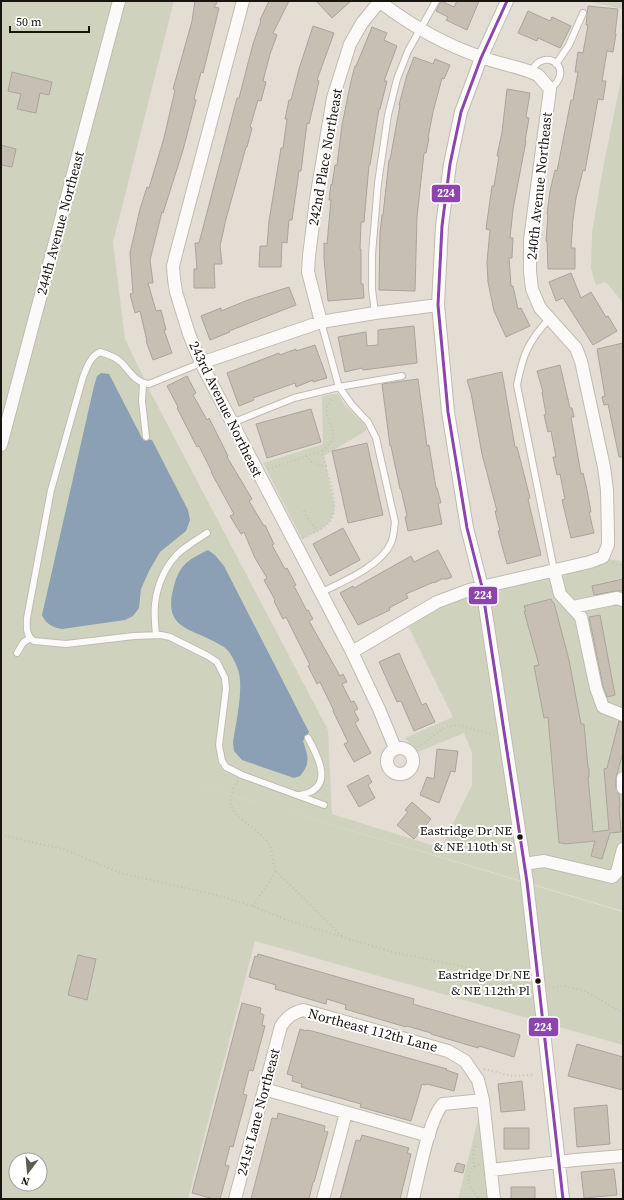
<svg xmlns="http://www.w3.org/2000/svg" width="624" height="1200" viewBox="0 0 624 1200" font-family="'Source Serif 4',serif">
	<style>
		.green { fill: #cfd3bd; fill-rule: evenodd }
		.water { fill: #8ba0b4 }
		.building { fill: #c8bfb3; stroke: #aaa49e }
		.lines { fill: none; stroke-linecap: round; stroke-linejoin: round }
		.lane-casing { stroke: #c1bbb4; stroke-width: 8 }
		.street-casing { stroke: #c1bbb4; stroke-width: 14 }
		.path { stroke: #c2c0be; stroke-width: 2; stroke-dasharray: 1 3; stroke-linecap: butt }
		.lane { stroke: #fbfaf9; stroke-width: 6 }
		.street { stroke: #fbfaf9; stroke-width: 12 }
		.bus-1-casing { stroke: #fff; stroke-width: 6 }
		.bus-1 { stroke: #8e44ad; stroke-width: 3 }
		.bus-dot { fill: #18140e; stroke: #fff; stroke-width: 1.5 }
		.labels { text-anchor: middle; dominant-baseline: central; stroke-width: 4; stroke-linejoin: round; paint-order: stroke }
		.bus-label { font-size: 13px; fill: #18140e; stroke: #fff; text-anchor: end }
		.street-label { font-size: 14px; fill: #18140e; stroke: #fff }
		.line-badge { stroke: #fff; stroke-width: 1.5 }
		.badge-label { font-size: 11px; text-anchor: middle; font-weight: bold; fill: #fff }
	</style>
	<rect width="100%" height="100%" fill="#e4ddd4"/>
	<path class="green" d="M1 1H174L113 242 125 339 152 395 328 730 332 814 441 848 472 785V753L464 733 418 752 405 738 453 717 405 620 437 602 600 558 623 561V911L164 775 623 912V1045L255 941 188 1199H1ZM16 1160H40V1184H16Z
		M586 1H623V9Z
		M623 70V303L606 282 596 285 591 268 592 232 604 163Z
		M331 394H337L340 396 344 404 364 424 367 430 324 456 334 504C335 526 319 530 302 539L263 463 323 444 322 397Z
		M479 1116 488 1199H458Z"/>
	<path class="water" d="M101 373 109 374 142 438 152 440 188 510 190 520 186 531 160 552 149 571 141 589 139 608 133 616 125 620 62 629C52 627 47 625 42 615L94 386 97 376Z
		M208 550 215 555 224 566 309 732 303 741C308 756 311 763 300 776L294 778 242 760 234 751 233 742C236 723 245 683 237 667 234 660 230 651 224 647 194 627 161 632 174 586 180 564 188 560 208 550Z"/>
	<path class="building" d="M195 1H218L214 7 219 8 203 73 201 72 194 99 196 100 183 150 163 213 162 212 150 260 153 283H148L156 311 161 310 166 330H164L172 353 153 360 146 341H147L140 311 135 313 130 294 133 293 130 253 140 209 147 187 149 188 164 138 175 90 173 89 192 21Z
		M269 1H289L273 33 277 35 270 54 263 81 266 82 261 101 258 100 250 127 252 128 247 147H246L226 219 220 246 222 264H214L215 288H194V269H197L195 243H199L237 98H239L253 44 261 21 260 20Z
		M316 1H351L332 18Z
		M441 1 454 7 457 1H479L467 30 446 20 448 17 436 11Z
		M588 6 618 9 615 34H616L613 52 607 51 602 81H606L603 100 598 99 585 171 583 170 576 198 573 219 571 248H575V269H548L547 241H546L548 214H547L550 191 555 170 557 171 571 100H573L578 72H575L578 52 583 53 588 25H586Z
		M528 11 550 21 552 17 571 26 560 48 538 38 537 41 518 33Z
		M313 26 334 33 317 80 319 81 309 124 307 123 301 171H299L292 220H289L287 243 282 242 281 267H259L260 246H267L269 221 281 148H283L287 119H285L289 100H291L299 69Z
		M372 27 387 33 384 40 397 46 384 81H387L380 109H379L370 165H369L364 222H361L360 249H361V284H363L364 298 328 301 324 259V243L327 244 331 200H329L331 184 332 185 335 165H337L342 125 351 81 355 66H356Z
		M414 57 433 64 435 59 450 65 444 79 442 78 433 112 428 138H429L426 153H424L417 217 415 291 379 290 380 233 382 215H383L389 160H390L400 105H399L407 75Z
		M12 72 52 82 49 95 40 93 36 113 17 109 21 94 8 91Z
		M507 89 530 93 526 117 529 118 525 141H526L513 209 510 238H513L512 258H509L511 286H513L518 309 521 308 530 326 506 337 494 311 488 282 487 262 490 230 486 229 492 186H494L499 156H497L502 132Z
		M1 145 16 149 12 167 1 165Z
		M571 273 581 298 591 292 606 317 608 316 617 331 593 345 563 298 556 301 549 282Z
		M289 287 296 305 229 331 230 332 210 340 201 316 221 308V311L248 300Z
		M414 326 417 363 363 370 362 368 345 372 338 337 366 332 367 346 378 345V330Z
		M623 343V457H619L608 404 604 405 602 397 605 396 597 349Z
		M315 345 327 378 313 382V380L296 387 295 383 253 398 254 400 239 406 227 373 279 353 280 355 296 349V351Z
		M560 365 570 408H572L574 417H571L581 474 583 473 587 490 591 512H589L594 533 571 538 562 500 565 499 560 474 557 475 553 457H556L551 431 548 432 544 415 546 414 542 392H543L537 371Z
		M502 372 515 447H517L530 498 528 499 541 555 507 564 498 531H500L495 511H497L482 454 471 393 467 380Z
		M187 376 196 393 193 395 207 420 209 418 228 456 227 457 252 499 249 501 264 526 265 525 274 544 272 545 285 569 287 568 296 585 294 586 307 611 308 610 313 619 309 621 340 676 343 674 347 682 342 684 351 702 354 701 358 709 354 711 359 720 355 723 371 753 354 762 344 744 348 742 333 711H334L320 682 317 684 308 666 310 665 286 617 283 619 274 601 275 600 264 580 267 578 255 558 244 532 241 534 230 516 234 514 211 472H212L199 446 197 447 177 408 178 407 167 386Z
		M418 379 427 446 429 445 436 488H437L441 503H438L442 524 408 531 405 517 407 516 401 489H400L391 446H390L382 384Z
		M311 409 321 442 267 458 256 424Z
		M367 443 383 515 348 523 332 451Z
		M343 528 360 560 330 576 313 544Z
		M438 550 452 577 447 579H442L434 583V582L406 594 408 598 389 608 390 610 358 625 340 593 353 586 354 588 411 556 414 562Z
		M623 579V591H616L594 595 592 586Z
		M551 599 553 603H554L569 660 581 724H584L588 768H589V777H588L593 832 609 830 604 769 607 768 619 721 623 722V752L616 778V788L619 794 620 807H619L621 832 610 833 602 859 591 856 595 841 564 844 563 843H559L548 717 544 718 534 666 539 665 524 611H526L524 606Z
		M600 615 615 695 607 697 603 686 589 617Z
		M399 653 422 705 426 703 435 722 414 731 401 701 397 702 379 662Z
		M437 749 458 751 455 772 451 771 439 803 420 795 427 777 434 779Z
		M368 775 372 782 368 785 375 798 359 807 347 786Z
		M412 802 431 819 414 839 397 825 408 812 405 810Z
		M258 954 414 999 413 1004 520 1035 514 1057 479 1046 478 1048 431 1034V1033L407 1026 406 1027 355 1012 345 1009 346 1005 327 999 326 1004 275 989 276 985 249 977 255 956 257 957Z
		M78 955 96 959 87 1000 68 995Z
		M242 1003 261 1008 260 1013 264 1015 262 1025 265 1026 253 1071 249 1070 243 1094 247 1095 233 1147 230 1146 225 1165 229 1166 220 1199H214L192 1193Z
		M300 1029 306 1031V1030L312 1031 447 1069 446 1070 458 1074 454 1091 427 1084 426 1085 422 1084 411 1121 360 1107 361 1104 301 1087 302 1084 292 1081 293 1076 287 1074Z
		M577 1044 623 1057V1090L568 1076Z
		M522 1081 525 1110 501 1112 498 1084Z
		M607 1105 610 1144 577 1147 574 1108Z
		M278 1113 325 1126 324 1131 328 1132 314 1182H313L309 1199H251L272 1118 277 1119Z
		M504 1128H529V1149H504Z
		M362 1135 409 1148 407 1153 411 1154 400 1199H340L356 1140 360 1141Z
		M457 1163 465 1165 463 1173 454 1171Z
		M614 1169 617 1195 584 1198 581 1172Z
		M511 1187H535V1199H511Z"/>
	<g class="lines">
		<defs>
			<path id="lane" d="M556 64 569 45 583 13
				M531 72C533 68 536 64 539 62 554 53 572 72 550 89
				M375 313 372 289V254L378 183 388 115 397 79 408 51 436 1
				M549 319C528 342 523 354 517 385L554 570
				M201 363 149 384C136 383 130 372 122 363 117 358 107 354 100 352 90 357 87 367 83 377L51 490 27 618C27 627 25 635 34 641L66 644 134 636 161 635 170 637 208 656 217 662 225 678 226 689 219 745 222 761 226 767 242 775 324 805
				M143 384 142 401 146 437
				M232 423 294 398 339 387 402 376
				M320 593C342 582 381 566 391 543 394 536 394 529 395 522L376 438 368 422 352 405 339 387 321 322
				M156 635C155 625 154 614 155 604 157 585 166 563 182 550 190 544 199 538 207 533
				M17 653 23 643 30 638
				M300 795C335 789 319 758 308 738"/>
			<path id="street" d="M243 1 177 250 173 266 174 279 176 292 189 334 201 363 352 652 379 709 395 748
				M507 1 481 58 461 112 450 164 442 226 438 305 448 412 467 528 482 587 527 882 563 1199
				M321 322 308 272 309 256 316 199 333 98 350 44 362 23 380 1
				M201 363 321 322 375 313 438 305
				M1 445 119 1
				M554 570 560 594 581 617 596 688 603 707 623 715
				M573 607 617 598 623 600
				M352 652 437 602 469 590 590 562 603 557 608 545V535L607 490 604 467 581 361 576 348 540 308 532 289 530 272V240L550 89 538 75 531 72C514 66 497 63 481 57 443 44 410 25 379 1
				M387 761a13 13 0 1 1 26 0a13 13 0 1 1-26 0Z
				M623 778V788
				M524 864 544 861 612 877 617 872 623 849
				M264 1089 429 1136
				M491 1170 575 1160 623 1156
				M235 1199 281 1026C287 1017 292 1013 303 1010L448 1051 465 1061 478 1080 483 1100 494 1199
				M323 1199 346 1113
				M413 1199C418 1178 429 1118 443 1104L483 1100"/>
		</defs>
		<use href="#lane" class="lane-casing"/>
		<use href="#street" class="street-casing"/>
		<path class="path" d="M326 466 322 451C345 433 325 427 327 408 328 404 331 400 333 397
			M268 469 322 451
			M304 511C307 519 313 524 317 531
			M303 538C311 534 322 530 328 524 341 512 330 482 326 466 317 466 311 463 306 456
			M613 562 619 565H623
			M411 752 445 727 458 725 494 735
			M238 781C216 814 249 820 267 841 274 850 271 865 277 872 284 880 292 887 299 894 314 908 328 923 343 937
			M1 835 63 849 121 873 216 895 253 906 287 920 392 952 480 970 502 976 517 988 525 990
			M253 906 276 871
			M553 988 564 986 585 991 623 1013
			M484 1069 512 1076 534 1075
			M479 1164C476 1166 472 1167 471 1170 464 1180 472 1193 481 1199
			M474 1167 473 1153 476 1143"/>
		<use href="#lane" class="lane"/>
		<use href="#street" class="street"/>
		<defs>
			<path id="bus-1" d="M507 1 481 58 461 112 450 164 442 226 438 305 448 412 467 528 482 587 527 882 563 1199"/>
		</defs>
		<use href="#bus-1" class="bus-1-casing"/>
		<use href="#bus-1" class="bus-1"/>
	</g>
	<g class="bus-dot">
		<circle cx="520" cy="837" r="3.5"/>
		<circle cx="538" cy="981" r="3.5"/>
	</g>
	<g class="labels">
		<g class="bus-label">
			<text x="512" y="830">Eastridge Dr NE<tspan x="512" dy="16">&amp; NE 110th St</tspan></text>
			<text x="530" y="974">Eastridge Dr NE<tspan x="530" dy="16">&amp; NE 112th Pl</tspan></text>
		</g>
		<g class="street-label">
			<text transform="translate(325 157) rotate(-80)">242nd Place Northeast</text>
			<text transform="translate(539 186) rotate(-84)">240th Avenue Northeast</text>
			<text transform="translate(60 223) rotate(-75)">244th Avenue Northeast</text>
			<text transform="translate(226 409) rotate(64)">243rd Avenue Northeast</text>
			<text transform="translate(373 1030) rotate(15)">Northeast 112th Lane</text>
			<text transform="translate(258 1112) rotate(-75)">241st Lane Northeast</text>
		</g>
	</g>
	<g class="line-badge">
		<rect x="431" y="184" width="30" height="19" rx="4" fill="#8e44ad"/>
		<rect x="468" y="586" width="30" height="19" rx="4" fill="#8e44ad"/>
		<rect x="528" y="1017" width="31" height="20" rx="4" fill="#8e44ad"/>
	</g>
	<g class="badge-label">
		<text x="446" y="197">224</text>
		<text x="483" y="599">224</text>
		<text x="543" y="1031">224</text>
	</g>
	<rect width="624" height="1200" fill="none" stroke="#18140e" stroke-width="4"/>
	<g transform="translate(28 1172) rotate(196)"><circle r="19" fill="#ffffff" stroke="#a3a19f"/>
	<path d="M0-3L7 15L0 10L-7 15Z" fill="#5f5a53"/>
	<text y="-6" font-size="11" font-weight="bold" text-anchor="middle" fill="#18140e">N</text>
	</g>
	<path d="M10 26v6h79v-6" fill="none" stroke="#18140e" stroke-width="2"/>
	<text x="16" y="26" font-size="12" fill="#18140e" stroke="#ffffff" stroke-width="3" paint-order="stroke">50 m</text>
</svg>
